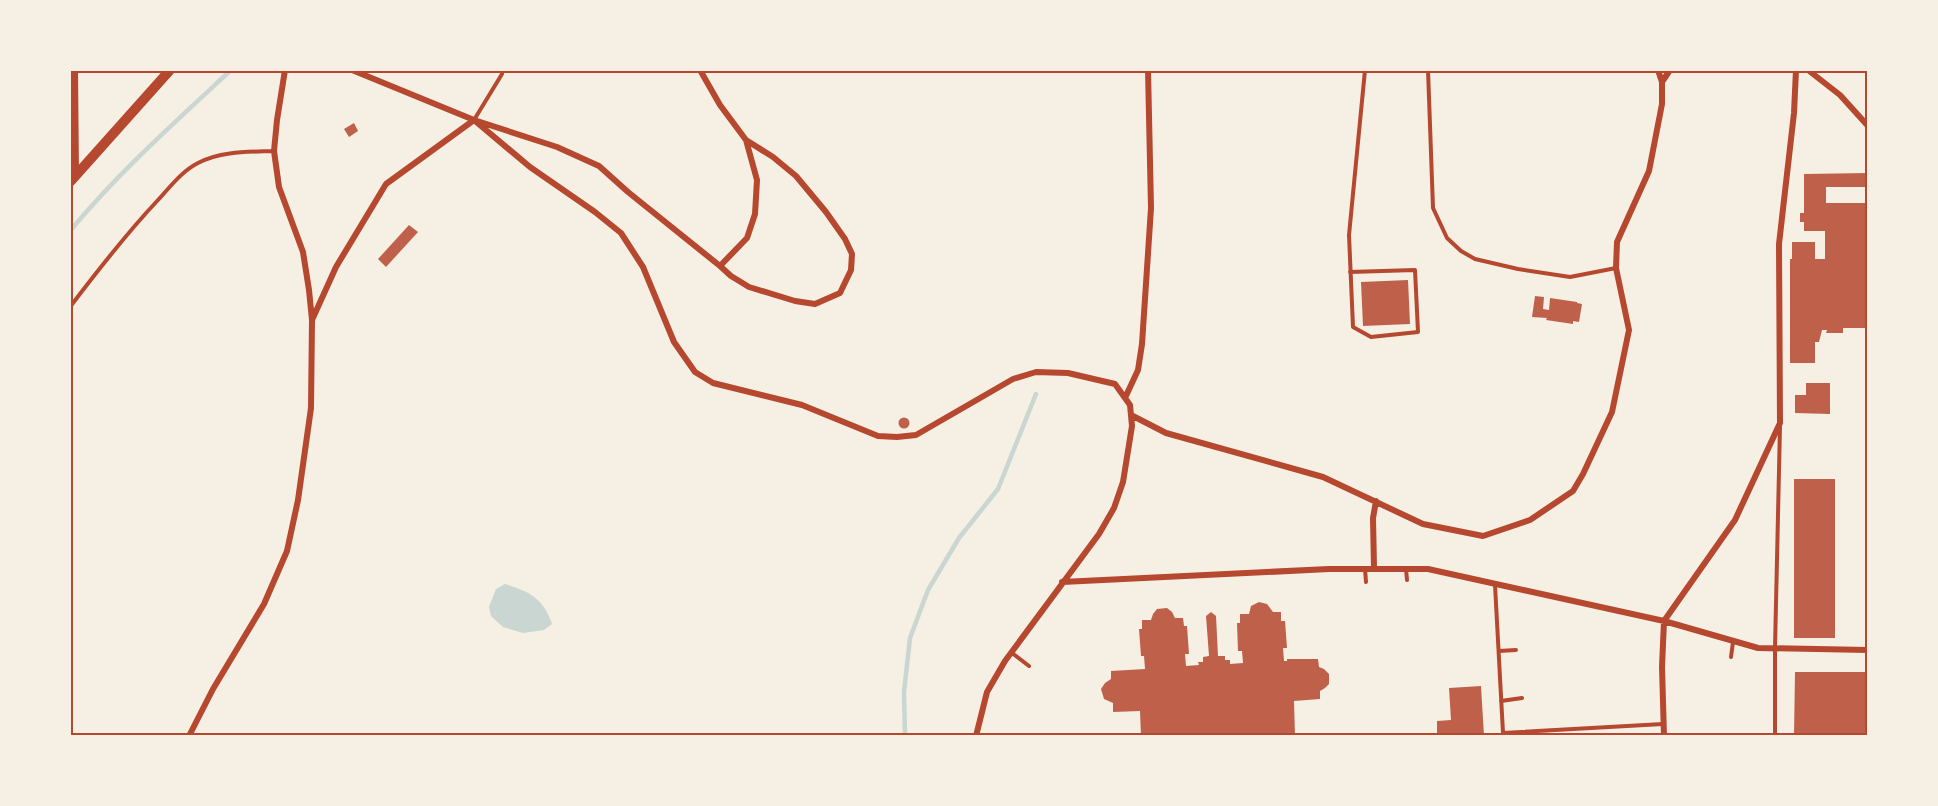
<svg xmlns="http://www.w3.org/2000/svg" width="1938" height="806" viewBox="0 0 1938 806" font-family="'Titillium Web',sans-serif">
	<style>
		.water { fill: #c9d6d2 }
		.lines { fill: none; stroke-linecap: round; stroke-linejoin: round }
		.stream { stroke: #c9d6d2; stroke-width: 4.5 }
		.building { fill: #bf614a }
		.service { stroke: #b5482f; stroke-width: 4 }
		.minor { stroke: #b5482f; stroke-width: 6 }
		.tertiary { stroke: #b5482f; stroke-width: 10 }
		.neatline { fill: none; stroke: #b5482f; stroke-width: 2 }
	</style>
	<rect width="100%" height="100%" fill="#f6efe4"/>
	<path class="water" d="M505 584C530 592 543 598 552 624L544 630 523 633 503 627 491 616 489 607 496 589Z"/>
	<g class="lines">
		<path class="stream" d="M70 231C119 172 175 122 231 70
			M905 736 904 692 910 638 928 590 959 538 998 489 1036 394"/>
	</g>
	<path class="building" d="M354 123 358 131 349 137 344 129Z
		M1868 173V187H1826V203H1868V328H1843V333H1826L1827 330H1822L1819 342H1815V363H1790V259H1792V242H1815V259H1825V231H1804V222H1800V213H1804V174Z
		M409 225 418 232 386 267 378 259Z
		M1408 280 1410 324 1363 326 1361 282Z
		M1535 296 1544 297 1543 309 1549 310 1550 298 1577 302V303L1582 304 1579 322 1573 321V324L1546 320 1547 318 1532 317Z
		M1806 383H1830V414L1795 413V395H1806Z
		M898.5 423a5.5 5.5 0 1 1 11 0a5.5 5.5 0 1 1-11 0Z
		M1794 479H1835V638H1794Z
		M1259 602 1267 604 1273 612H1281V621H1285L1287 648H1283L1284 661H1287V659H1318L1319 667 1324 669 1329 674V684L1325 688 1320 691V699L1294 701 1295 736H1141L1140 711 1113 712V703L1104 699 1101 689 1105 683 1111 679V671L1145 669 1144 656H1141L1139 629H1142V620H1151L1153 614 1157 609 1167 608 1172 612 1175 618H1183L1184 626H1187L1189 654H1185L1186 666 1199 665 1198 662H1203V657L1209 656 1206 616 1211 612 1216 616 1218 656H1225V660H1230V664L1243 663 1242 651H1238L1237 623H1240V614H1249L1251 606Z
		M1795 672H1868V736H1794Z
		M1481 686 1484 736H1437V721L1451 720 1449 688Z"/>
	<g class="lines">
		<path class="service" d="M1428 70 1433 208 1447 238 1461 251 1475 259 1518 269 1570 277 1616 268
			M474 120 502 74V70
			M1350 272 1415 270 1418 332 1371 337 1353 327 1349 235 1365 70
			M70 307C98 270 126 234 158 200 170 187 182 171 198 163 221 151 248 152 274 151
			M1365 569 1366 582
			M1406 569 1407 580
			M1495 585 1503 733 1663 724
			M1499 651 1516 650
			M1012 653 1029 666
			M1731 657 1733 642
			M1501 701 1522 698
			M1775 736V648L1780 426"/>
		<path class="minor" d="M75 70 76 175
			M352 70 474 120 530 167 595 212 621 233 643 267 674 342 695 372 713 383 802 405 878 436 897 437 916 435 1013 379 1036 372 1068 373 1115 384 1130 405 1132 426 1123 482 1114 508 1099 534 1005 661 987 692 976 736
			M1808 70 1840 95 1868 126
			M1662 82 1670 70
			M720 266 731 276 749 287 795 301 815 304 840 293 851 270 852 254 845 239 826 212 796 176 773 157 746 140
			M312 320 336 267 386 184 474 120 557 147 599 166 628 192 720 266 747 238 755 214 757 180 746 140 720 105 700 70
			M1125 398 1138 370 1142 344 1151 208 1148 70
			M1131 415 1166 433 1323 477 1423 524 1483 536 1530 520 1573 491 1583 474 1612 412 1629 330 1616 268 1617 242 1649 171 1662 104V82L1658 70
			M1374 568 1373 518 1376 501
			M1062 582 1329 569H1428L1664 621 1758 648 1868 650
			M189 736 213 689 264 604 287 551 298 500 311 408 312 320 309 290 303 252 279 187 274 151 277 120 285 70
			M1664 736 1662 667 1664 621 1735 520 1780 423 1779 244 1794 113 1796 70"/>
		<path class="tertiary" d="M70 182 170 70"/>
	</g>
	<rect width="1938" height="806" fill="none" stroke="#f6efe4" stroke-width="144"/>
	<rect x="72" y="72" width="1794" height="662" class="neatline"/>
</svg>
